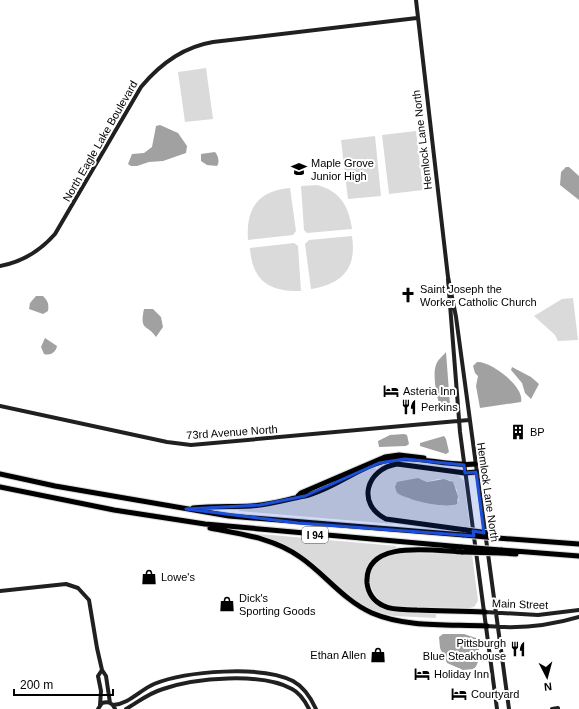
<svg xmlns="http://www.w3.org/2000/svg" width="579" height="709" viewBox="0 0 579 709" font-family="Arial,sans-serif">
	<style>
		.green { fill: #dadada; fill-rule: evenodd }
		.water { fill: #a1a1a1 }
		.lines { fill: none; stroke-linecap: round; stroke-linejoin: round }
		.highway-casing { stroke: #dbdbdb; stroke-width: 7 }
		.secondary { stroke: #202020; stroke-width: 4 }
		.highway { stroke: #000; stroke-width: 5 }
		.highway-bridge-casing { stroke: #dbdbdb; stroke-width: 7; stroke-linecap: butt }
		.highway-bridge { stroke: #000; stroke-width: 5 }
		.marked { fill: #1d4ed8; fill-opacity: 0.2; stroke: #1d4ed8; stroke-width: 3; stroke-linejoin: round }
		.labels { text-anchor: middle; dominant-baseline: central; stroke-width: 4; stroke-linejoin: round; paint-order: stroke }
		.shield { fill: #fff; stroke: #4c4c4c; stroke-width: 1 }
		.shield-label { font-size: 10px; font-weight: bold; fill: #000 }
		.street-label { font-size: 11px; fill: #000; stroke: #fff }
		.poi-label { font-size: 11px; fill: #000; stroke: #fff; text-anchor: start }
	</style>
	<rect width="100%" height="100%" fill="#fff"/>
	<path class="green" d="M206 68 213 119 185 122 178 72Z
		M416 131 423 190 389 194 382 135Z
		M375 136 381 196 348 199 341 140Z
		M317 185C340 191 349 206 352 229L307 233 304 230 301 186Z
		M290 188 296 231 293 235 248 240C246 209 257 191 290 188Z
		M352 236C357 269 342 284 311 289L305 244 309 240Z
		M294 243 298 246 301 291C270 292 252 281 250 248Z
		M573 298 578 340 558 341 555 335 534 316 562 299Z
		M375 467 376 470C363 483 362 506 379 518 383 521 390 522 393 524L239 511V509C289 508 331 490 375 467Z
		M397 467 458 475 464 481 470 528 392 519 380 513 371 500 372 483 377 476 390 468ZM421 479 427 482 438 479 450 480 457 490 459 501 445 505 407 498Z
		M247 533 396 546V549C379 550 358 567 366 586 369 593 374 599 378 605L436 613V618L394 616 376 612 351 598 300 554Z
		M399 553 472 554 478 601 474 607 470 608C451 608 431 607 412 607 404 606 395 607 387 605 375 600 367 585 371 572 375 559 387 556 399 553Z"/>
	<path class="water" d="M160 125 178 133 187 146 186 153 163 161 149 162 137 166H131L128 164 132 154 144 153 152 147 156 126Z
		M215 152C218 155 220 162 217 166L207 165 201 161V154Z
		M566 167H569L579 176V200L560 185 561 172Z
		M36 296H43C48 301 49 304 48 311L43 314 29 309 30 303Z
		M144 309H153L161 317 163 327 156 337C148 324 139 332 144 309Z
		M45 338 57 346C56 352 51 356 44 354L41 347Z
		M446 352 450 405 449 411 445 413C437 407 432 374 436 365 437 360 443 356 446 352Z
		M477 362C491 361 525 387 521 402L480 408 476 386 478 376 475 373 473 366Z
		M512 367 531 377 539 384 531 399 525 393 522 383 511 370Z
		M404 434 407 435 409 444 406 446 379 447 378 441 390 435Z
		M444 436 446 439 449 452 446 454 420 446V443Z
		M418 478 427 482 444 479 453 482 458 496 457 504C444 509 408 500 397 493L395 487 397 482Z
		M443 634H464L476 638C480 649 481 661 474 669L463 670 447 663 440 648 439 637Z"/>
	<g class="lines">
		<defs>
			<path id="highway" d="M0 474 55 486 229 516 464 535
				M0 487 114 510 205 524 462 547
				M298 496 301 493 385 457 399 455 424 458
				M193 508C213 506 232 507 251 506 270 505 288 499 305 496 335 489 360 465 390 460 418 455 446 467 475 464
				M210 528C241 534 274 538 300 557 325 574 343 600 372 613 407 628 450 624 487 626
				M466 530 386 519C356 504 366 469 397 464L465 473 476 472
				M497 538 579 544
				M501 550 579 556
				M463 552C435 551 364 538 367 583 368 593 374 602 384 606 394 611 407 609 417 610 440 611 462 611 485 612
				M501 553 516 554"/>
		</defs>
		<use href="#highway" class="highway-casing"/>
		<path class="secondary" d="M416 0 448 277 456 317 509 709
			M0 266C22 262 40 251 55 234L141 87C160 64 183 47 213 42L417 18
			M448 279 460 432 497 709
			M0 406 167 442 191 445 469 420
			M0 591 66 584 78 588 89 600 97 648 102 670 106 676 110 703
			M485 612 538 615 579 610
			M487 626C518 629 549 626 579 617
			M100 705 101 691 98 676 102 670
			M113 705C129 704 140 690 154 684 186 671 262 665 293 681 304 687 311 698 316 709
			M98 709 102 703C108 701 113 703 115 709
			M126 709C138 702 149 693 163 689 195 678 261 672 292 689 300 693 305 701 309 709
			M552 709 558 708"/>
		<use href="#highway" class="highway"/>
		<defs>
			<path id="highway-bridge" d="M466 530 496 534
				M464 535 497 538
				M462 547 501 550
				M463 552 501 553"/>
		</defs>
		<use href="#highway-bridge" class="highway-bridge-casing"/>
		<use href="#highway-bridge" class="highway-bridge"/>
	</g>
	<path class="marked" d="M405 459 464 465 465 473 476 472 484 533 473 531 474 536 298 523 186 509 260 505 305 496 379 463Z"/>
	<defs>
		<symbol id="school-bare" viewBox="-9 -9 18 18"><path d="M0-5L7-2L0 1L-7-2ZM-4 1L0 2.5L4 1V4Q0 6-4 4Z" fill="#000" stroke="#fff" stroke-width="2.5" paint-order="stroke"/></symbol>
		<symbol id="church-bare" viewBox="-9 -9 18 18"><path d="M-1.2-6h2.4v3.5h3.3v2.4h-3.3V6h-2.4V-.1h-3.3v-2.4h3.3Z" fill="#000" stroke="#fff" stroke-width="2.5" paint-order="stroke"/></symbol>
		<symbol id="hotel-bare" viewBox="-9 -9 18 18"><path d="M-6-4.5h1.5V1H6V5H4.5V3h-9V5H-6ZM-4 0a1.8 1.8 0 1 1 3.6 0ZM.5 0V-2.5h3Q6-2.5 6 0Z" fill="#000" stroke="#fff" stroke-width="2.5" paint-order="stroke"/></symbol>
		<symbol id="restaurant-bare" viewBox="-9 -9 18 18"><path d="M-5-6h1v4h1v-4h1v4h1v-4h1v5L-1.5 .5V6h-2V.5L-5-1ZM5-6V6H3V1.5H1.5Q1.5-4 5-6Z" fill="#000" stroke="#fff" stroke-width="2.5" paint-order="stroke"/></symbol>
		<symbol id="building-bare" viewBox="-9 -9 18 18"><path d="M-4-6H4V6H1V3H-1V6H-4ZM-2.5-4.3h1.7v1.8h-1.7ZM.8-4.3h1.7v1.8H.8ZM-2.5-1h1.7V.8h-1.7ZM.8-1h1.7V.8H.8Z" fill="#000" stroke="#fff" stroke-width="2.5" paint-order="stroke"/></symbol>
		<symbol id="shop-bare" viewBox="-9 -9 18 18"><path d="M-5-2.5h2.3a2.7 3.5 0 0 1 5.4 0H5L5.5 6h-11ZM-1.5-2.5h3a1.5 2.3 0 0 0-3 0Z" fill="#000" stroke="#fff" stroke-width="2.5" paint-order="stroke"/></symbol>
	</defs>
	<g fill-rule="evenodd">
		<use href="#school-bare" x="288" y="158" width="22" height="22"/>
		<use href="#church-bare" x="397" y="284" width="22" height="22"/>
		<use href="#hotel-bare" x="380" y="380" width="22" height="22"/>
		<use href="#restaurant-bare" x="398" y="396" width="22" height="22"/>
		<use href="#building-bare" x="507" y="421" width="22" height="22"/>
		<use href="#shop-bare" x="138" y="566" width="22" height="22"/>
		<use href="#shop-bare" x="216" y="593" width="22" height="22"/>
		<use href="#restaurant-bare" x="507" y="638" width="22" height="22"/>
		<use href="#shop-bare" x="367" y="644" width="22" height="22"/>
		<use href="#hotel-bare" x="411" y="663" width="22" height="22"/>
		<use href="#hotel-bare" x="448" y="683" width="22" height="22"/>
	</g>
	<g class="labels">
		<rect class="shield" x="302" y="527" width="26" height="16" rx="3"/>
		<g class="shield-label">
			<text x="315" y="535">I 94</text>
		</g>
		<g class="street-label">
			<text transform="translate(422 140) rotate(-97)">Hemlock Lane North</text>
			<text transform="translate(100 141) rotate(-60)">North Eagle Lake Boulevard</text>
			<text transform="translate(232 432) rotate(-4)">73rd Avenue North</text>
			<text transform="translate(488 492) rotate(82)">Hemlock Lane North</text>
			<text transform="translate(520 604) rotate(2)">Main Street</text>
		</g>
		<g class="poi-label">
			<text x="311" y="163">Maple Grove<tspan x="311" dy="13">Junior High</tspan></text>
			<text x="420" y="289">Saint Joseph the<tspan x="420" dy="13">Worker Catholic Church</tspan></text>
			<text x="403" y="391">Asteria Inn</text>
			<text x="421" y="407">Perkins</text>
			<text x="530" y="432">BP</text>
			<text x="161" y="577">Lowe's</text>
			<text x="239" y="598">Dick's<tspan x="239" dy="13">Sporting Goods</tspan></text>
			<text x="506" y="643" text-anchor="end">Pittsburgh<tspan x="506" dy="13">Blue Steakhouse</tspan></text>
			<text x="366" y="655" text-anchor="end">Ethan Allen</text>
			<text x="434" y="674">Holiday Inn</text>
			<text x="471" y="694">Courtyard</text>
		</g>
	</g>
	<g transform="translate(547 677) rotate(174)" stroke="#ffffff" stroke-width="3" paint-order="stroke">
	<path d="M0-3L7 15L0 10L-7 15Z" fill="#000000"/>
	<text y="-6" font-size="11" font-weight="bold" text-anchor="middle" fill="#000000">N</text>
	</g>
	<path d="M14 689v6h99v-6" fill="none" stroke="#000000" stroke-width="2"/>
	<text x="20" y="689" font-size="12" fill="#000000" stroke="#ffffff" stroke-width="3" paint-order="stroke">200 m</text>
</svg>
